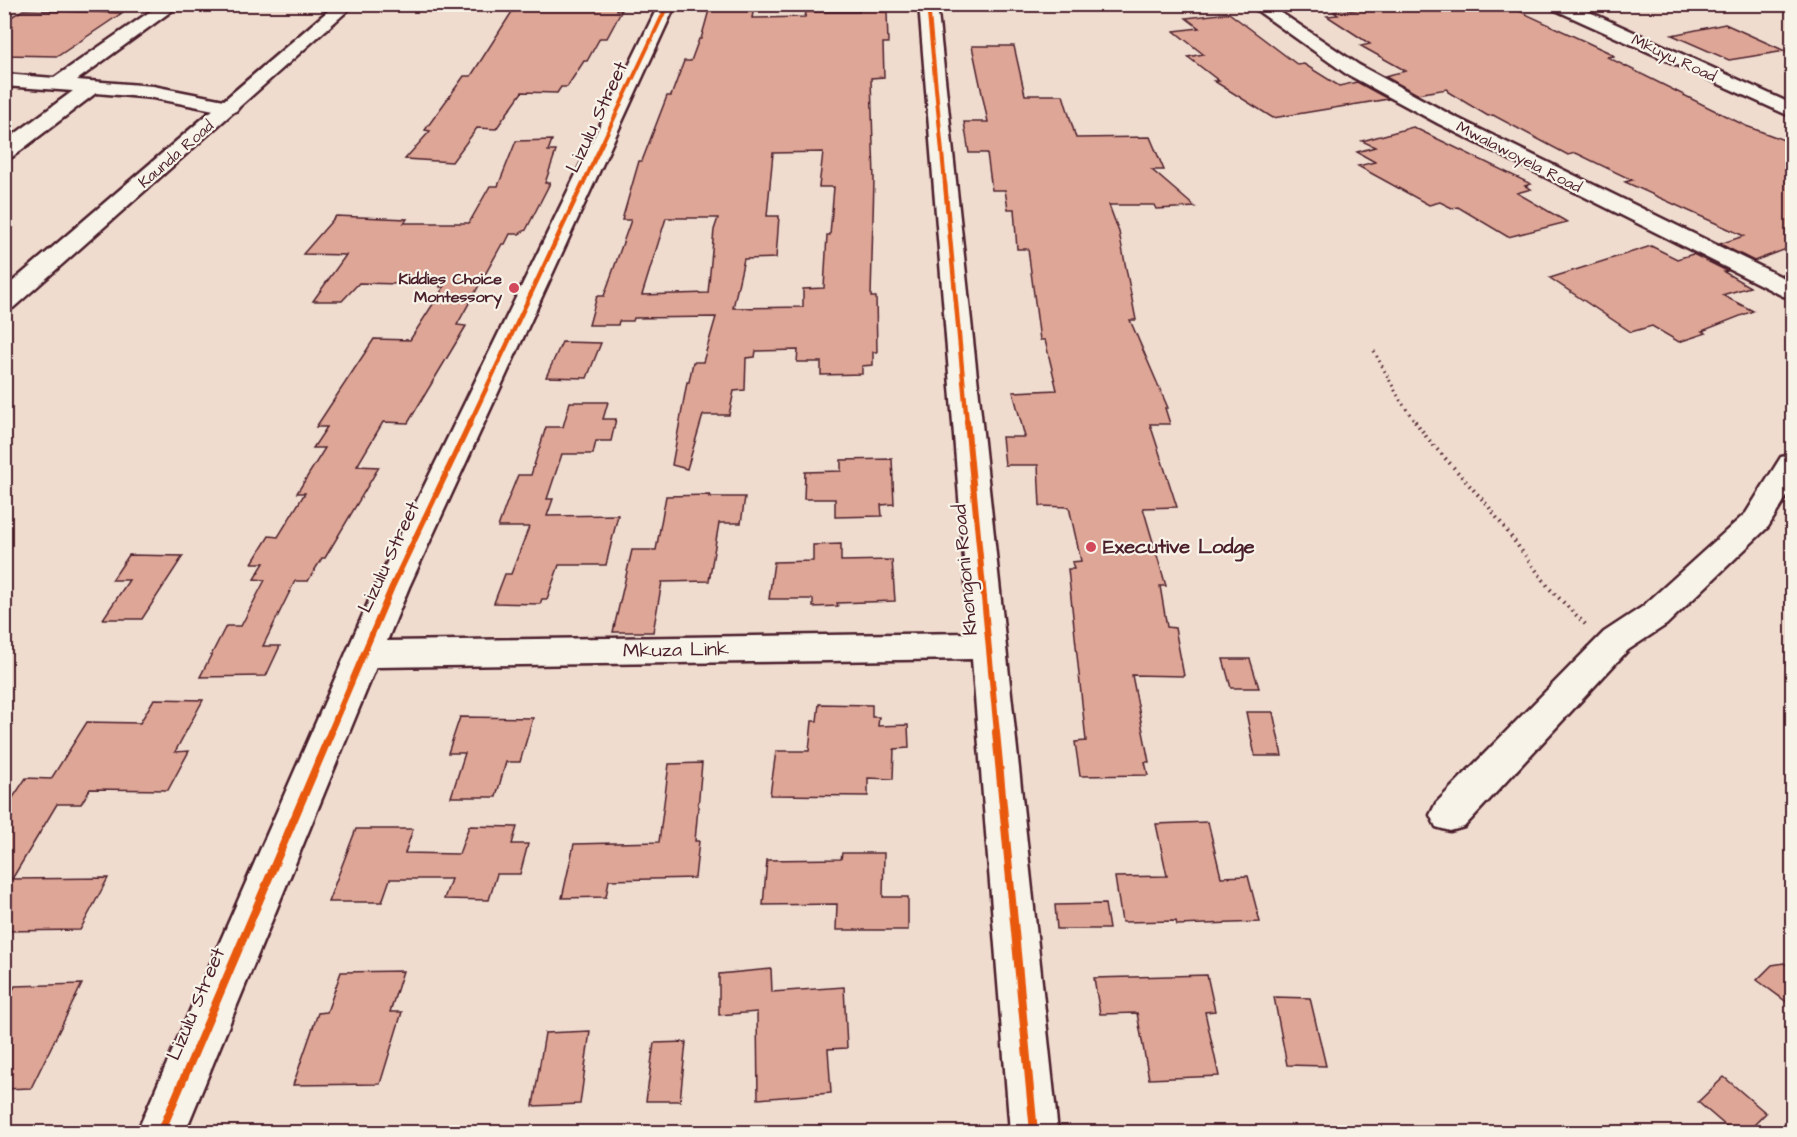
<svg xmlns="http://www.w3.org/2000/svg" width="1797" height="1137" viewBox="0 0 1797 1137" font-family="'Architects Daughter',sans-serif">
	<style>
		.building { fill: #dea696; stroke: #4a1f2b; stroke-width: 1.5; fill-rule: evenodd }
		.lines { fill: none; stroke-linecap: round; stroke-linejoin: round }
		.street-casing { stroke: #4a1f2b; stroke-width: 5 }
		.secondary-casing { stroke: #4a1f2b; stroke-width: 5 }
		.path-far1 { stroke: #4a1f2b; stroke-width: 3; stroke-dasharray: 1.5 4; stroke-linecap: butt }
		.path { stroke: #4a1f2b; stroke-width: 4; stroke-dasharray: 1.5 4.5; stroke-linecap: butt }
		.street { fill: #f7f3e8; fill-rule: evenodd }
		.secondary { fill: #f7f3e8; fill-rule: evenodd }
		.cycleway-far3-casing { stroke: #f7f3e8; stroke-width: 6 }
		.cycleway-far2-casing { stroke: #f7f3e8; stroke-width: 8 }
		.cycleway-far1-casing { stroke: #f7f3e8; stroke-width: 10 }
		.cycleway-casing { stroke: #f7f3e8; stroke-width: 11 }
		.cycleway-far3 { stroke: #e8590c; stroke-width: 4 }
		.cycleway-far2 { stroke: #e8590c; stroke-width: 4.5 }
		.cycleway-far1 { stroke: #e8590c; stroke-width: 6 }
		.cycleway { stroke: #e8590c; stroke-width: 8 }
		.poi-dot { fill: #d1495b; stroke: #f7f3e8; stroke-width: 2 }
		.labels { text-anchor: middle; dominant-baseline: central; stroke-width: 4.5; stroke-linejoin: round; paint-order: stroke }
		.far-street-label { font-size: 16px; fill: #4a1f2b; stroke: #f7f3e8 }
		.far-poi-label { font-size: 16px; font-weight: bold; fill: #4a1f2b; stroke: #f7f3e8; text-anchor: end }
		.street-label { font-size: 20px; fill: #4a1f2b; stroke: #f7f3e8 }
		.poi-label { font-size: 20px; font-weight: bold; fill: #4a1f2b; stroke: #f7f3e8; text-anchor: start }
	</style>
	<rect width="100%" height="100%" fill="#f0dccf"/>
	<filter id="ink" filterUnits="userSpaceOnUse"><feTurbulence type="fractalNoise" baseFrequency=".0167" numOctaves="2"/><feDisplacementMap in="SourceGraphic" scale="12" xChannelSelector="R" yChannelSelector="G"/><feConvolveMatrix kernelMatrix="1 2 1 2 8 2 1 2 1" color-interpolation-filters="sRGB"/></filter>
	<g filter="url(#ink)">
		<path class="building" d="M593 4H619L616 10H622L607 38H600L587 61H584L567 87H561L557 93 522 92 496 129 477 128 452 162 405 159 430 131 425 130 464 76H471L515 7 589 9Z
			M1403 4H1504L1610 53 1614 56 1607 57 1746 126 1792 143V247L1754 261 1720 244 1744 236 1625 182 1632 180 1576 153 1568 155 1493 115 1488 116 1448 92 1447 89 1417 94 1384 76 1406 71 1361 46 1370 44 1327 16 1338 15 1334 12Z
			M716 5H751L750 7H754L752 18 805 17 806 12H859V5H880L881 12H887L888 43H883L884 77 871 78 874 179 871 297H876L877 352H873V365L862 366V374L821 375V362H797L798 350 756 351 755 357 746 358 745 390 734 391 729 415H703L687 469 672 465 687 382H689L693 362H703L716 317 634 318 633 321H619L618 325H589L597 296H604L631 220H622L639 161H642L667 96H671L684 61H691L699 39H701L709 10H715ZM823 152 819 187H834L830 235H827L824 288 803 289V307L733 308 744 259 776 258 779 216H767L773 153ZM666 218H718L714 230 708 293 642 295Z
			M23 10 122 13 58 56 4 55V21Z
			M1229 13 1298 65 1304 64 1339 86 1357 82 1388 99 1273 118 1214 81H1219L1188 57 1203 54 1174 31 1199 28 1186 18Z
			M1725 24 1785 51 1729 60 1672 35Z
			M972 46H1014L1025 95H1063L1076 138 1150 137 1164 170H1152L1195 207 1156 209 1154 205H1109L1119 232 1136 320H1130L1168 408H1165L1170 424H1150L1177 507 1143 508 1166 586H1160L1167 627 1175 628 1184 676 1132 675 1149 762H1145L1148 775 1080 776 1075 742 1086 741 1068 569H1074L1072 562 1081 561 1069 507 1040 506 1038 465H1005L1002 437H1025L1013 392 1057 390 1045 340H1040L1028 249H1017L1014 209H1008L1005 190H992L987 153H969L964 122H988Z
			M1413 127 1531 184 1525 186 1531 189 1517 193 1567 222 1508 237 1458 207 1452 208 1440 202 1429 205 1358 166 1375 162 1357 152 1375 147 1362 141Z
			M552 140 548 151H556L545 183H550L526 230 519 234H510L505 244H502L457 325 466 326 408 423 383 422 357 466 379 467 325 558H322L308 581H295L263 646H280L266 676 200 677 226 626H241L265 580 254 579 264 563H252L269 536 278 537 305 493H297L325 448H313L327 427H316L374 339 410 340 444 287H440L441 285 359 283 342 301H313L346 255 303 254 336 216 407 219 404 223H469L490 186H498L516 141Z
			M1651 246 1677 259 1693 254 1727 271 1724 272 1750 287 1722 295 1753 311 1702 331 1706 333 1679 342 1652 326 1631 332 1550 278Z
			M562 342 601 343 587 378 546 377Z
			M570 402H608L603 419H616L611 441H596L593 454H562L547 499H553L547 516 618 515 606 565H559L547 599H542L540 604 494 603 505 574H511L529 527H498L507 502 518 475H531L546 427H563Z
			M892 459 894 504 881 505 882 516 835 517V499H804L805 472 841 471V460Z
			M710 495 709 497H745L741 523H719L709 581 662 582 653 632H613L632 550H656L666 496Z
			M841 544V561L892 560 895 601 837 603 838 606 813 607V599H769L774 562 813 561V545Z
			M129 555 183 556 142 619H103L129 580H112Z
			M1223 659H1250L1259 688H1231Z
			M154 699 203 700 175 752 189 751 168 790 90 789 81 804H57L12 879 108 878 80 930 4 931V811L26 778 51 779 87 722 140 723Z
			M819 704 872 705V717H879L878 726 908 725 909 748 894 749 893 779 868 778V796L770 795 776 751H809L812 721H817Z
			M1246 712H1273L1282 756H1255Z
			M460 717 533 718 520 762H506L496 797H451L465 753H448Z
			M702 763 695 841H699L695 878 609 880 606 897 562 898 574 844 659 842 669 764Z
			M1208 822 1221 877 1248 876 1260 922 1177 925 1176 921 1122 922 1115 877 1167 876 1156 824Z
			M469 826 517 827 512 844H528L520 874H497L489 900 444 899 451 879H390L382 902H328L356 829H413L405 853 459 854Z
			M842 853H884L883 897H908V930H836L837 904 763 905 767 860 841 859Z
			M1105 904 1109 929H1057L1055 905Z
			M1784 963 1792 969V1006L1757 980 1772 965Z
			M771 969 772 992 844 987 847 1048 828 1049 831 1093 758 1099 757 1012 719 1015V974Z
			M403 971 390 1012H402L380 1084 293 1085 318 1013 327 1012 341 972Z
			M1207 975 1215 1011 1205 1012 1219 1076 1149 1079 1137 1013 1100 1014 1094 978Z
			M82 984 31 1088 4 1089V1005L15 986Z
			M1274 997 1310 998 1326 1066 1287 1065Z
			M590 1031 580 1104 533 1106 545 1033Z
			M686 1042 680 1101H646L654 1043Z
			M1724 1077 1766 1113 1747 1132H1733L1698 1102Z"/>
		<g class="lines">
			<defs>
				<path id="street" d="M4 4H14L4 10Z
					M161 4H181L77 80 153 86 229 101 236 103 239 107 236 111 229 113 153 98 96 93 12 157 4 158V142L73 91 4 86V74L54 78Z
					M659 4H676L409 587 387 641 970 633 919 4H937L1058 1132H1010L972 659 376 667 185 1132H137L375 587Z
					M1248 4H1268L1359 65 1453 116 1792 282V298L1783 296 1439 124 1345 73Z
					M1549 4H1572L1792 104V117L1551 8Z
					M1792 455V488L1768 527 1666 625 1628 650 1464 827 1450 831 1436 827 1430 815 1436 803 1604 632 1642 607 1746 513 1781 457Z"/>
				<path id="secondary" d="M336 4H355L13 308 4 311V289Z"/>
			</defs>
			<use href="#street" class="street-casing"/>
			<use href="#secondary" class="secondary-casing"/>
			<path class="path-far1" d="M1374 351 1400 400 1416 423"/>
			<path class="path" d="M1415 421 1428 439 1489 507 1550 589 1588 627"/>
			<use href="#street" class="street"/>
			<use href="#secondary" class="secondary"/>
			<defs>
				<path id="cycleway-far3" d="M928 4 945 184
					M583 184 668 4"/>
				<path id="cycleway-far2" d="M945 183 967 423
					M470 423 583 183"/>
				<path id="cycleway-far1" d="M967 421 997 733
					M330 733 392 587 471 421"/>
				<path id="cycleway" d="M996 732 1034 1132
					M161 1132 331 732"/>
			</defs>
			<use href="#cycleway-far3" class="cycleway-far3-casing"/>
			<use href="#cycleway-far2" class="cycleway-far2-casing"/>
			<use href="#cycleway-far1" class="cycleway-far1-casing"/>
			<use href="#cycleway" class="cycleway-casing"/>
			<use href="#cycleway-far3" class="cycleway-far3"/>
			<use href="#cycleway-far2" class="cycleway-far2"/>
			<use href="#cycleway-far1" class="cycleway-far1"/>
			<use href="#cycleway" class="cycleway"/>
		</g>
	</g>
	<g class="poi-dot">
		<circle cx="514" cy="288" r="6"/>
		<circle cx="1091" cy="547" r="6"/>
	</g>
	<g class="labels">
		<g class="far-street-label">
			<text transform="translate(1674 58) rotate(25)">Mkuyu Road</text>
			<text transform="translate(176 154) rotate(-41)">Kaunda Road</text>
			<text transform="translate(1519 157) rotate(27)">Mwalawoyela Road</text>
		</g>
		<g class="far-poi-label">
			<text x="502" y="279">Kiddies Choice<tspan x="502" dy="18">Montessory</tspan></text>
		</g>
		<g class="street-label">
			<text transform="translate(597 117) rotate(-65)">Lizulu Street</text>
			<text transform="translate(389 557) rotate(-65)">Lizulu Street</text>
			<text transform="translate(965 570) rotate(-95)">Khongoni Road</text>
			<text transform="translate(676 650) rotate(-1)">Mkuza Link</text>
			<text transform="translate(196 1004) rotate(-67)">Lizulu Street</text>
		</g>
		<g class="poi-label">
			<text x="1103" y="547">Executive Lodge</text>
		</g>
	</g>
	<rect width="1797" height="1137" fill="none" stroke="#f7f3e8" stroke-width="24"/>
	<rect x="12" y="12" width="1773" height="1113" fill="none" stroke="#4a1f2b" stroke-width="2" filter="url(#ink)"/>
</svg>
